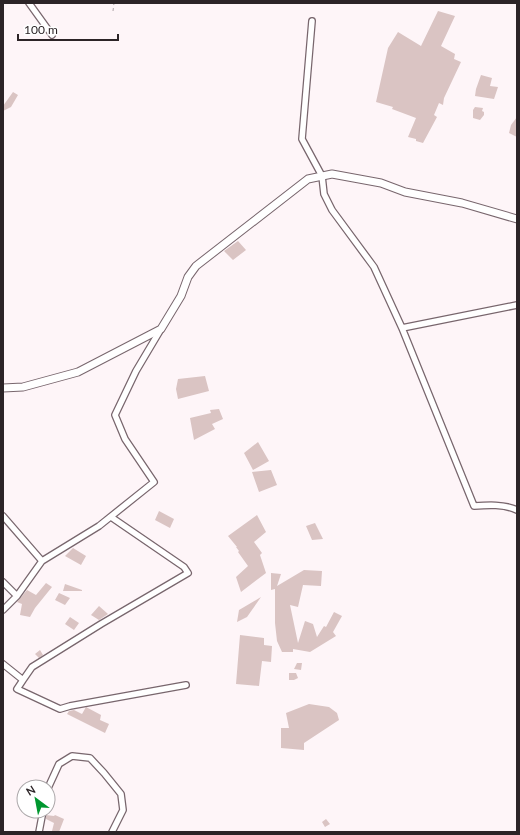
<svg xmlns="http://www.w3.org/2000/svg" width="520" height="835" viewBox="0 0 520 835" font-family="Lato,sans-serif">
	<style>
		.building { fill: #dac4c3 }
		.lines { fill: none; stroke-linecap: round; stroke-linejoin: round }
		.minor-casing { stroke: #78666d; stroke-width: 8 }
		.tertiary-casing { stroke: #78666d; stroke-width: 9 }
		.path { stroke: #ada4a7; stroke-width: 1; stroke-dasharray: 3 3; stroke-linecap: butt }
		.minor { stroke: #fff; stroke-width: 5.5 }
		.tertiary { stroke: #fff; stroke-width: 7 }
	</style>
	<rect width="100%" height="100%" fill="#fef5f8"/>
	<path class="building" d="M438 11 455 16 441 46 455 54 454 59 461 62 444 98 443 105 439 103 434 115 437 117 423 143 416 141V139L408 137 416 118 392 109 393 107 376 102 388 48 398 32 421 46Z
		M481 75 492 78 490 86 498 87 494 99 475 96 476 89Z
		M13 92 18 95 11 107 3 111V106Z
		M475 107 483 108 482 111 484 112V115L480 120 473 118V110Z
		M517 117V137L509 133 511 125Z
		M238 241 246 250 233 260 224 251Z
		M205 376 209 391 178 399 176 389 178 379Z
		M219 409 223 419 212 424 215 429 194 440 190 418 211 413 210 410Z
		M258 442 269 461 253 470 244 453Z
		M271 470 277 485 259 492 252 472Z
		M159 511 174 519 170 528 155 520Z
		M257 515 266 532 254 542 262 553 260 555 266 573 241 592 236 577 248 566 238 552 239 551 236 547H237L228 536Z
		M315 523 323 539 312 540 306 526Z
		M73 548 86 556 81 565 65 556Z
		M304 570 322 571 321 586 303 585 298 607 290 605 298 643 305 621 313 624 317 637 324 626 326 627 334 612 342 616 333 632 336 636 310 652 293 649V652H282L277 641 275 623V589L271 590V573L281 574 277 586Z
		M46 583 52 587 35 608 30 617 20 615 22 604 17 602 27 590 36 595Z
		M65 584 82 590V591H63Z
		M59 593 70 598 65 605 55 600Z
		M261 597 247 617 237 622 239 610Z
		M99 606 108 614 99 620 91 615Z
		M70 617 79 623 74 630 65 624Z
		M240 635 264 638V645L272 646 271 662 262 661 259 686 236 684Z
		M40 650 43 655 39 658 35 654Z
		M297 663H302L301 670 294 669Z
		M289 673H296L298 678 294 680H289Z
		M309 704 329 707 337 713 339 720 304 743V750L281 748V728H289L286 713Z
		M86 707 101 715 100 720 109 724 105 733 67 714 69 711 74 710 82 714Z
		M46 815 54 816 55 815 64 819 59 832 52 831 54 823 46 819Z
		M326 819 330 824 325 827 322 822Z"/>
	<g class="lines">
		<defs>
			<path id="minor" d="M29 3 52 35
				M312 21 302 139 322 176 324 194 332 210 374 267 402 328 474 506C488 505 504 504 517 510
				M402 328 517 305
				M3 516 42 561
				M3 582 17 596
				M3 610 17 596 42 561 99 526 154 482 125 439 115 415 136 371 161 329
				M3 664 23 680 17 689 60 709 70 706 186 685
				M23 680 32 667 101 624 188 573 184 567 111 517
				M48 788 59 764 72 756 90 758 104 773 121 794 123 810 112 832
				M39 832 43 811"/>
			<path id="tertiary" d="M3 388 23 387 78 372 161 329 181 296 188 277 196 266 308 179 332 174 381 183 405 192 462 203 517 219"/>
		</defs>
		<use href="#minor" class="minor-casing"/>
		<use href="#tertiary" class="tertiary-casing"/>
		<path class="path" d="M225 3V4
			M113 11 114 3"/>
		<use href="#minor" class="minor"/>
		<use href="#tertiary" class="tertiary"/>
	</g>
	<rect width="520" height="835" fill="none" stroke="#2c2427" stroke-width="8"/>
	<g transform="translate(36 799) rotate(328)"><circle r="19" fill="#ffffff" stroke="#aba7a9"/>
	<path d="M0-3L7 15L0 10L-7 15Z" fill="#00972f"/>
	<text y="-6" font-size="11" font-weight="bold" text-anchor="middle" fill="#2c2427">N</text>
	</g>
	<path d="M18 34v6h100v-6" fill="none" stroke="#2c2427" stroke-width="2"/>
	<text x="24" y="34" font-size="12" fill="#2c2427" stroke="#ffffff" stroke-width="3" paint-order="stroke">100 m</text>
</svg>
